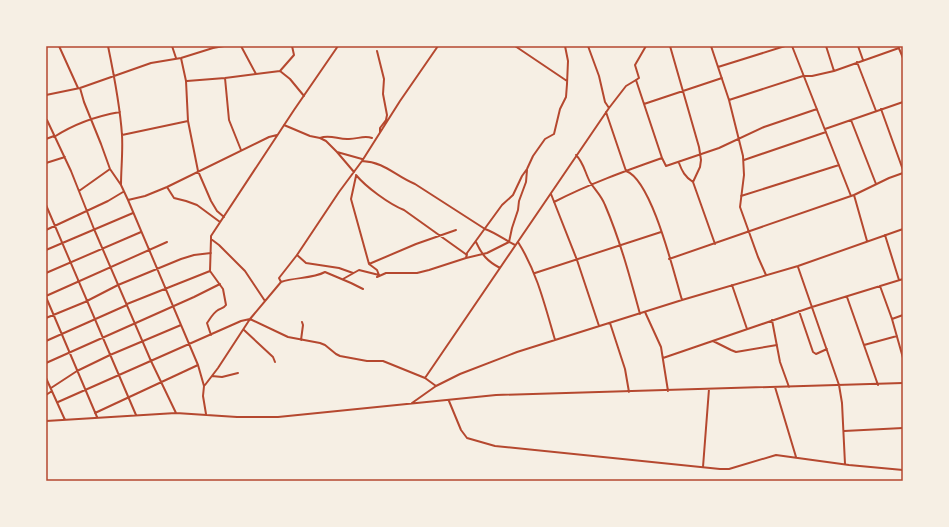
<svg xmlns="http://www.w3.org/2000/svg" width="949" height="527" viewBox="0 0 949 527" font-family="Arial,sans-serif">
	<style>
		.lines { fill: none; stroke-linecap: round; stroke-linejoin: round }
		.minor { stroke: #b5482f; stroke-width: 2 }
		.neatline { fill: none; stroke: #b5482f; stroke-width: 1.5 }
	</style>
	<rect width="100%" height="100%" fill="#f6efe4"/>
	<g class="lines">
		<path class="minor" d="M59 46 78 88
			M108 46C114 75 120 105 122 135 123 152 121 169 121 185
			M172 46 176 58
			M241 46 256 74
			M515 46 567 81
			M588 46 599 76 605 102 609 108
			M670 46 699 147 701 160 700 167 693 182
			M711 46 729 100 743 156 744 175 740 207 758 257 766 275
			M792 46 851 196 854 195
			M826 46 834 71
			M858 46 863 60
			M898 46 903 58
			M46 47 47 46
			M377 51 384 79 383 94 387 115 386 120 380 128V132
			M181 58 186 81 188 121 198 171 211 201 217 211 224 217
			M857 62 876 111
			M718 67 785 46
			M280 71 294 55 292 46
			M225 78 229 120 241 150
			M636 80 662 158
			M636 80 639 78 635 65 646 46
			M187 81 225 78 280 71 290 79 304 96
			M80 88 84 102 101 144 110 169 121 185 128 200 198 365 204 386 203 396 206 414
			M46 95 80 88 151 63 181 58 213 48 224 46
			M729 100 803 76H812L834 71 899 48
			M644 104 722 78
			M881 109 903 170
			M606 112 626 171C652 180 674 274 682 300
			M47 120 71 171 94 229 151 361 176 413
			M851 120 876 184
			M284 125 310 136 320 138 326 141 337 152 362 159
			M825 129 903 102
			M122 135 188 121
			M54 137C74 124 97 116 120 112
			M320 138C330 134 339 140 349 139 358 139 364 135 372 138
			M46 139 54 136
			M337 152 354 172
			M576 155C584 163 585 173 590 182 595 190 601 195 605 205 620 240 630 277 640 314
			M744 160 826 132
			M362 161C385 162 395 176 415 184L485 229C496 233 505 240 515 245
			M46 163 65 157
			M679 163C682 171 685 177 693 182
			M356 175C366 187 389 204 404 210L467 255
			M356 176 351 199 369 264
			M693 182 715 244
			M167 187 174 198 186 201 197 205 220 222
			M79 191 110 169
			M551 194 577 260 599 326
			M854 195 889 178 903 173
			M854 195 867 241
			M741 196 839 165
			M128 200 145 196 167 187 269 137 277 135
			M554 202C589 184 625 171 662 158L666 166 719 148 764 127 817 109
			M46 205 136 415
			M46 230 108 201 123 192
			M885 235 899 280
			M476 242C482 255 487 261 500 268
			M518 242C537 272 545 306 555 340
			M46 250 133 213
			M297 255 306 263 339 268 353 273
			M466 258 467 253 502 205 513 195 522 176 527 169 533 156 545 139 554 134 560 109 566 97 567 84 568 61 565 46
			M669 259 851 196
			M798 267 839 385 842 403 845 464
			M46 273 141 232
			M535 273 661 232
			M379 275 377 270 369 264 416 244 456 230
			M377 277 386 273H417L429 270 466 258 487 253 509 242 512 228 518 210 519 201 526 182 527 170
			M343 279 359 270 379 275
			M281 282 279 278 297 255 339 192 362 161 400 101 438 46
			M281 282C295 277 312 279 325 272L351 283 363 289
			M732 285 747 329
			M880 286 892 319 903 358
			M46 296 167 242
			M46 297 97 417
			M847 297 878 385
			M265 301 245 271 219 245 211 239V236L294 110 338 46
			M127 304 210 271
			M799 311 813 352 816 354 827 349
			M645 312 661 347 668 391
			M46 318 85 302 118 285 181 259 194 255 211 253
			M892 319 903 315
			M772 320 780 362 789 387
			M610 323 625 369 629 392
			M244 330 273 357 275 362
			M211 335 207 323C210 319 213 313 218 310 222 308 224 308 226 305L223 289 210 271 211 239
			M301 340 303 325 302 322
			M46 341 127 305
			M713 341 731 350 736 352 777 345
			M864 345 897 336
			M663 358 812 307 903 279
			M46 363 194 297 220 284
			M212 376 222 377 238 373
			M46 378 65 420
			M425 378 609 108 626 86 636 80
			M205 385 218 368 250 319 281 282
			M775 387 796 457
			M51 388 77 371 110 355 181 325
			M46 395 52 391
			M449 401 461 430 467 438 495 446 720 469H729L776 455 849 465 903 470
			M58 402 241 321 250 319 288 337 320 343 325 345 336 354 340 356 367 361H383L425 378 436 386
			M412 403 436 386 460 374 517 352 682 300 798 266 903 229
			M95 413 198 365
			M46 421 176 413 237 417H278L496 395 903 383
			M844 431 903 428
			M703 467 709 389"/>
	</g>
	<rect width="949" height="527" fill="none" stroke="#f6efe4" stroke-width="94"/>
	<rect x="47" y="47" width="855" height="433" class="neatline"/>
</svg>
